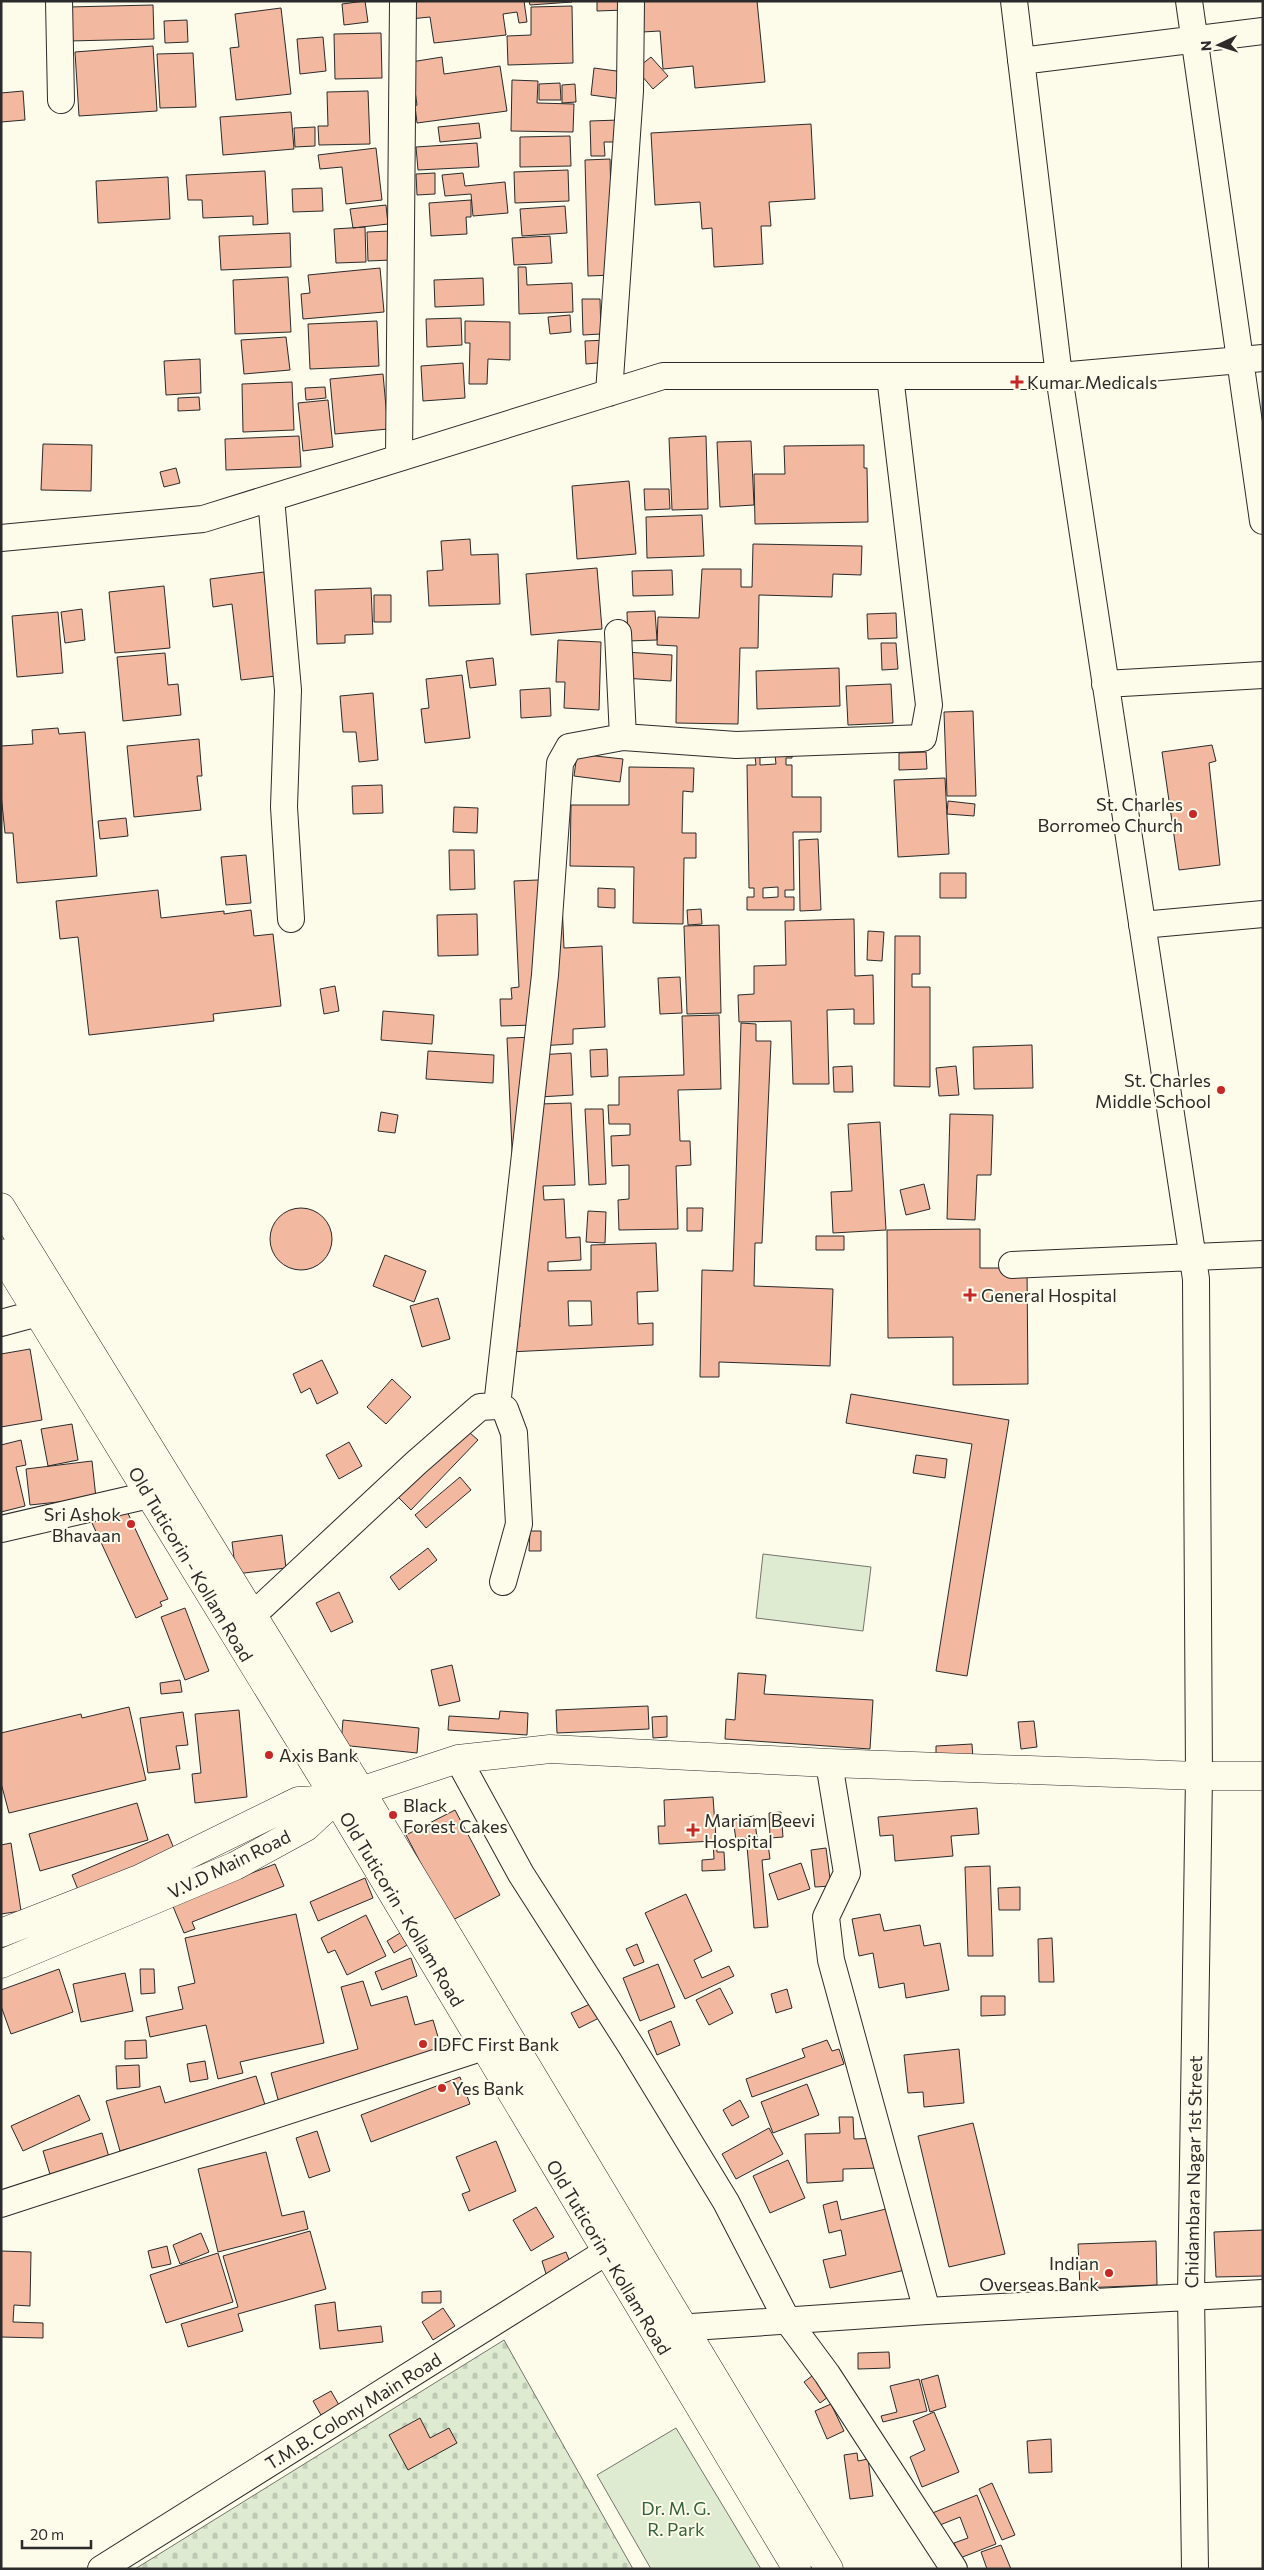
<svg xmlns="http://www.w3.org/2000/svg" width="1264" height="2570" viewBox="0 0 1264 2570" font-family="Commissioner,sans-serif">
	<style>
		.cemetery { fill: url(#cemetery-stones); stroke: #74746e }
		.green { fill: #deebd1; stroke: #74746e }
		.building { fill: #f2b8a0; stroke: #2b2b2b; fill-rule: evenodd }
		.lines { fill: none; stroke-linecap: round; stroke-linejoin: round }
		.minor-casing { stroke: #2b2b2b; stroke-width: 28 }
		.major-casing { stroke: #2b2b2b; stroke-width: 29 }
		.minor { stroke: #fdfbea; stroke-width: 26 }
		.major { stroke: #fdfbea; stroke-width: 28 }
		.poi-dot { fill: #c62828; stroke: #fdfbea; stroke-width: 2 }
		.labels { text-anchor: middle; dominant-baseline: central; stroke-width: 4; stroke-linejoin: round; paint-order: stroke }
		.poi-label { font-size: 18px; fill: #2b2b2b; stroke: #fdfbea; text-anchor: start }
		.street-label { font-size: 18px; fill: #2b2b2b; stroke: #fdfbea }
		.park-label { font-size: 18px; fill: #34623c; stroke: #fdfbea }
	</style>
	<defs>
		<pattern id="cemetery-stones" width="16" height="16" patternUnits="userSpaceOnUse" patternTransform="scale(1.25)"><rect width="16" height="16" fill="#deebd1"/><path d="M2 7V4a2 2 0 0 1 4 0v3zM10 15v-3a2 2 0 0 1 4 0v3z" fill="#bfcab4"/></pattern>
	</defs>
	<rect width="100%" height="100%" fill="#fdfbea"/>
	<path class="cemetery" d="M504 2340 633 2569H135Z"/>
	<path class="green" d="M763 1554 871 1567 863 1631 756 1618Z
		M676 2428 761 2569H651L597 2475Z"/>
	<path class="building" d="M365 1 368 22 344 25 342 4Z
		M408 1H524L527 22 519 23 517 12 503 14 506 35 434 43 430 17 410 19Z
		M529 1H572V2L530 5Z
		M597 1H625V10L597 11Z
		M639 1H757L765 82 695 88 693 66 663 69 660 31 642 32Z
		M153 5 154 39 69 41 68 7Z
		M572 6 573 63 508 65 507 36 531 35V7Z
		M281 8 291 94 236 100 230 48 239 47 235 14Z
		M187 20 188 42 165 43 164 21Z
		M381 33 382 78 335 79 334 34Z
		M323 37 326 71 300 74 297 39Z
		M153 46 157 111 79 116 75 52Z
		M193 53 196 107 160 108 157 54Z
		M442 57 444 74 500 66 507 111 417 123 415 106 417 105 411 62Z
		M651 57 668 76 653 89 636 69Z
		M594 68 624 72 621 99 591 95Z
		M512 80 538 81 537 103 574 104 573 132 511 131Z
		M560 83 561 100H539V84Z
		M575 84 576 102 562 103V85Z
		M23 91 25 120 1 122V93Z
		M368 91 370 144 319 145 318 126H328L327 92Z
		M291 112 294 149 223 155 220 117Z
		M619 120 620 142H604L605 156H591L590 121Z
		M479 123 481 138 440 142 438 127Z
		M811 124 815 199 769 202 771 226H761L763 264 714 267 712 228 702 229 700 202 655 205 651 133Z
		M315 127V146L295 147 294 128Z
		M570 136 571 166 520 167V137Z
		M477 143 479 167 418 170 416 147Z
		M376 148 382 200 346 204 342 167 320 169 318 155Z
		M610 159 613 275 588 276 585 160Z
		M568 170 569 201 515 203 514 172Z
		M265 171 268 224 253 225V216L203 218 202 200H188L186 175Z
		M435 173V194L417 195 416 174Z
		M463 173 465 186 505 182 508 213 473 216 471 194 445 196 442 175Z
		M168 177 170 219 98 223 96 181Z
		M322 188 323 211 293 212 292 189Z
		M471 200V217H466L467 234 431 236 429 203Z
		M386 205 388 224 353 228 350 209Z
		M565 206 567 233 522 236 520 209Z
		M365 227 366 262 336 263 334 229Z
		M390 231 391 260 368 261 367 232Z
		M290 233 291 267 221 270 219 236Z
		M550 236 552 263 514 265 512 238Z
		M518 267H526L527 285 572 283 573 312 519 314Z
		M380 268 384 312 303 319 301 294 310 293 308 275Z
		M288 277 291 332 235 334 233 280Z
		M483 278 484 305 435 307 434 280Z
		M582 299H600L601 334 583 335Z
		M570 315 571 332 550 334 548 317Z
		M461 318 462 345 427 347 426 319Z
		M377 321 379 366 310 369 308 324Z
		M465 321 510 322V360L488 359 487 384H469L470 343H465Z
		M286 337 290 370 244 374 241 340Z
		M607 340 608 362 586 364 585 341Z
		M200 359 201 393 166 395 164 361Z
		M463 363 465 398 423 401 421 366Z
		M383 374 388 429 335 434 330 379Z
		M292 382 294 430 243 432 242 384Z
		M325 387 326 398 306 400 305 388Z
		M199 397 200 410 178 411V398Z
		M328 400 333 447 303 451 298 403Z
		M299 436 301 467 226 470 225 439Z
		M706 436 708 509 672 510 669 438Z
		M751 441 754 505 720 507 717 442Z
		M43 444 92 445 91 491 41 490Z
		M864 445V468H867L868 522 755 524 754 474H785L784 446Z
		M176 468 180 483 164 487 160 472Z
		M629 481 636 554 577 559 572 486Z
		M644 489H669L670 509 645 510Z
		M702 515 704 556 647 558 646 517Z
		M470 539 471 555 498 554 500 604 429 606 427 571 443 570 441 541Z
		M753 544 862 546 861 575 833 574 832 597 759 595 758 648H740L738 724 676 723 677 646 657 645 658 617 699 618 702 569H741V587H752Z
		M597 568 602 629 531 635 526 574Z
		M672 570 673 595 633 596 632 571Z
		M264 572 276 676 241 680 232 604 213 607 210 579Z
		M164 586 170 648 115 653 109 592Z
		M371 588 373 634 345 635V643L317 644 315 590Z
		M374 595H391V622H374Z
		M82 609 85 640 65 643 61 612Z
		M655 611 657 640 628 641 627 612Z
		M58 612 63 673 17 677 12 616Z
		M896 613 897 638 868 639 867 614Z
		M558 640 601 642 599 710 564 708 565 682H556Z
		M881 643H896L898 669 882 670Z
		M625 652 672 655 671 681 623 678Z
		M165 653 168 685 178 684 181 715 123 721 117 657Z
		M493 658 496 685 470 688 466 661Z
		M839 668 840 706 757 709 756 671Z
		M462 675 470 738 425 743 421 709 429 708 426 679Z
		M891 684 893 723 848 725 846 686Z
		M550 688 551 716 521 718 520 690Z
		M373 693 378 760 359 762 356 732H343L340 696Z
		M973 711 976 796H947L944 712Z
		M58 728 59 734 85 732 97 876 17 883 13 833H5L1 794V746L33 744 32 730Z
		M199 739 202 776H197L201 810 134 817 127 746Z
		M792 743V758H786V765H792V797H821V832H793L794 890H785V897H794V910H747V897H754V888H749L747 765H756L755 756ZM775 755 776 764 760 765V756ZM778 887V897L763 898V888Z
		M1212 745 1216 761 1209 763 1220 865 1179 870 1162 752Z
		M926 752 927 769 899 770V753Z
		M577 754 623 759 620 782 574 776Z
		M629 767 694 768 693 792 683 791 682 833H696V858H684L683 924 633 923 634 867 570 866 571 805H629Z
		M945 778 949 854 898 857 894 780Z
		M382 785 383 813 353 814 352 786Z
		M948 801 975 804 974 816 947 814Z
		M454 807 478 808 477 833 453 832Z
		M126 818 128 836 100 839 98 821Z
		M818 839 821 910 800 911 799 840Z
		M449 850H474L475 889 450 890Z
		M246 855 251 903 226 905 221 857Z
		M940 873H966V898H940Z
		M561 879 564 948 602 946 605 1027 573 1029V1044L537 1046V1055L571 1053 573 1095 539 1097 540 1104 571 1103 575 1185 543 1186 544 1200 564 1199 566 1238 580 1237 581 1260 548 1262V1271L591 1270V1245L656 1243 658 1291 637 1292 638 1324 653 1323V1345L509 1352 508 1328 520 1327 507 1038 536 1037 535 1025 501 1026 500 999H512L511 988 519 987 514 881ZM568 1301H591L592 1325 569 1326Z
		M598 888 615 889V908L598 907Z
		M158 890 161 918 224 911V914L251 910 254 936 273 934 281 1006 213 1014 214 1021 89 1035 78 937 60 939 56 901Z
		M701 909 702 924 688 925 687 910Z
		M477 914 478 955 438 956 437 915Z
		M854 919 855 976 873 975 874 1024H854V1009L827 1010 829 1084H793L791 1021 739 1022 738 995 754 994V966L786 965 785 921Z
		M719 925 721 1013 687 1014 684 926Z
		M868 931 884 932 882 961 867 960Z
		M895 936H920V974H912V987H930V1087L894 1086Z
		M680 977 682 1013 660 1014 658 978Z
		M335 986 339 1011 324 1014 320 989Z
		M383 1011 434 1015 432 1044 381 1040Z
		M719 1015 721 1089 678 1090 680 1141H690L691 1165 676 1166 678 1229 619 1230 618 1200 629 1199V1165L612 1166 611 1136 630 1135V1124H609L608 1105H619V1077L684 1075 682 1016Z
		M741 1023 756 1024V1041H771L762 1243H755L754 1286 833 1289 830 1366 719 1362V1377H700L702 1270 733 1271Z
		M1032 1045 1033 1088 974 1089 973 1047Z
		M607 1049 608 1076 591 1077 590 1050Z
		M428 1051 494 1055 493 1083 426 1079Z
		M852 1066 853 1092H834L833 1067Z
		M956 1066 959 1095 939 1096 936 1068Z
		M585 1109H603L606 1184 589 1185Z
		M381 1112 398 1115 395 1133 378 1131Z
		M950 1114 993 1115 991 1175H977L975 1220 947 1219Z
		M880 1122 886 1230 833 1233 831 1192 852 1191 848 1124Z
		M924 1184 930 1209 906 1215 900 1190Z
		M687 1208H703L702 1231H687Z
		M270 1239a31 31 0 1 1 62 0a31 31 0 1 1-62 0Z
		M588 1211 606 1212 605 1243 586 1242Z
		M980 1229V1268H1027L1028 1384 953 1385V1337L888 1338 887 1230Z
		M816 1236H844V1250H816Z
		M385 1255 426 1271 414 1302 373 1286Z
		M438 1298 450 1339 422 1347 410 1306Z
		M30 1349 42 1420 1 1427V1354Z
		M322 1360 338 1393 317 1404 310 1388 301 1393 293 1374Z
		M392 1379 411 1397 386 1424 367 1407Z
		M851 1394 1009 1420 967 1676 936 1671 972 1444 846 1423Z
		M72 1424 78 1460 48 1466 41 1429Z
		M462 1426 478 1440 411 1510 396 1495Z
		M21 1440 26 1465 16 1467 25 1506 1 1512V1445Z
		M349 1442 362 1466 339 1479 326 1455Z
		M916 1455 947 1459 945 1478 913 1473Z
		M92 1461 96 1498 30 1505 26 1469Z
		M460 1477 471 1490 426 1528 415 1515Z
		M125 1507 168 1599 160 1602 162 1606 136 1618 92 1523Z
		M530 1531H541V1551H529Z
		M282 1535 286 1568 236 1574 232 1542Z
		M428 1548 437 1560 399 1590 390 1577Z
		M339 1592 353 1622 331 1632 316 1603Z
		M185 1608 209 1671 185 1680 161 1617Z
		M452 1665 460 1701 439 1706 431 1670Z
		M738 1673 766 1675 764 1694 873 1700 870 1749 725 1739 726 1719 735 1720Z
		M180 1680 182 1692 161 1694 160 1683Z
		M648 1706 649 1729 557 1733 556 1710Z
		M129 1707 146 1780 9 1813 1 1783V1733L81 1714 82 1718Z
		M239 1710 247 1797 195 1803 192 1774 201 1773 195 1714Z
		M500 1711 528 1713 527 1735 448 1730 449 1716 499 1719Z
		M183 1712 188 1745 176 1746 180 1769 148 1773 140 1718Z
		M667 1716V1737L653 1738 652 1717Z
		M343 1720 419 1728 417 1753 341 1745Z
		M1034 1721 1037 1747 1021 1749 1018 1722Z
		M972 1744 973 1759 936 1761V1746Z
		M713 1797 717 1852H724L725 1870 702 1871V1860L714 1859 713 1841 659 1844 658 1826H665L664 1800Z
		M137 1803 148 1840 40 1871 29 1834Z
		M977 1808 979 1834 951 1836 953 1856 895 1861 893 1835 880 1836 878 1817Z
		M455 1810 500 1895 451 1921 406 1835Z
		M781 1812 783 1837 770 1838 769 1813Z
		M754 1816 757 1837 736 1840 733 1819Z
		M168 1834 177 1856 81 1897 72 1875Z
		M11 1843 21 1911 1 1914V1845Z
		M768 1844 770 1859 762 1860 768 1927 754 1928 747 1846Z
		M826 1848 831 1886 815 1887 811 1850Z
		M801 1863 810 1889 778 1900 769 1874Z
		M275 1864 284 1886 192 1922 195 1929 184 1933 172 1904Z
		M990 1866 993 1956H968L965 1867Z
		M365 1878 373 1898 318 1921 310 1902Z
		M1020 1887V1910H999L998 1888Z
		M686 1894 712 1951 694 1960 702 1978 729 1966 734 1976 685 1999 645 1913Z
		M296 1914 324 2043 240 2062 243 2073 218 2079 206 2025 150 2037 146 2017 183 2009 178 1987 195 1983 185 1938Z
		M880 1914 884 1931 920 1925 924 1946 940 1943 949 1990 906 1998 904 1983 879 1988 873 1953 859 1956 852 1919Z
		M366 1915 386 1956 347 1975 335 1950 328 1953 321 1938Z
		M400 1933 407 1945 394 1953 387 1941Z
		M1052 1938 1054 1982H1039L1038 1939Z
		M637 1944 644 1962 634 1966 626 1949Z
		M411 1958 417 1976 382 1990 375 1972Z
		M658 1964 675 2007 640 2021 623 1978Z
		M59 1969 73 2012 11 2034 1 2006V1990Z
		M140 1969H154L155 1993 141 1994Z
		M125 1973 133 2011 81 2022 73 1984Z
		M363 1981 371 2006 407 1996 415 2025 433 2020 444 2057 279 2103 271 2073 358 2049 341 1987Z
		M720 1988 733 2013 709 2025 696 2000Z
		M787 1989 792 2008 776 2013 771 1994Z
		M981 1996H1005V2015L981 2016Z
		M594 2002 601 2017 579 2028 571 2013Z
		M671 2021 680 2045 657 2055 648 2031Z
		M146 2040 147 2058 125 2059V2041Z
		M827 2040 832 2051 839 2049 844 2064 752 2097 746 2079 805 2057 802 2049Z
		M959 2049 964 2103 924 2107 923 2092 908 2093 904 2055Z
		M205 2061 208 2079 190 2082 187 2064Z
		M139 2065 140 2087 117 2089 116 2066Z
		M256 2076 266 2108 120 2151 106 2101 160 2086 165 2103Z
		M460 2077 470 2104 371 2142 361 2115Z
		M807 2084 819 2115 773 2133 761 2102Z
		M79 2095 90 2120 23 2151 11 2126Z
		M740 2100 749 2117 732 2126 723 2110Z
		M839 2117H853L854 2139 878 2138 879 2168 843 2169V2181L807 2183 805 2134 840 2133Z
		M973 2123 1005 2254 949 2267 918 2136Z
		M769 2128 783 2154 736 2179 722 2154Z
		M317 2131 330 2171 309 2178 296 2138Z
		M102 2133 111 2164 52 2181 43 2151Z
		M496 2141 516 2191 469 2211 462 2194 470 2191 456 2157Z
		M266 2152 282 2216 304 2211 308 2229 218 2252 198 2169Z
		M788 2160 805 2198 770 2213 753 2176Z
		M837 2201 841 2220 894 2207 909 2269 830 2288 823 2260 846 2255 841 2230 829 2233 823 2205Z
		M536 2207 554 2237 531 2251 513 2220Z
		M1263 2230V2276L1216 2277 1214 2232Z
		M310 2231 326 2289 238 2314 243 2331 188 2347 181 2324 238 2307 223 2256Z
		M201 2233 209 2252 180 2264 173 2245Z
		M1156 2241 1157 2285 1080 2288 1078 2244Z
		M167 2246 171 2264 152 2268 148 2251Z
		M1 2251 31 2252 30 2306 14 2305 13 2322 43 2323V2338L1 2337Z
		M566 2252 572 2267 547 2277 542 2261Z
		M218 2253 233 2302 166 2323 150 2275Z
		M441 2291V2303H422V2292Z
		M335 2302 338 2331 381 2326 383 2342 320 2349 315 2305Z
		M443 2308 455 2326 433 2340 422 2322Z
		M889 2352 890 2368 858 2369V2353Z
		M816 2373 832 2394 820 2403 804 2382Z
		M938 2375 946 2407 930 2412 921 2380Z
		M919 2379 927 2411 883 2422 881 2416 897 2412 890 2386Z
		M331 2391 339 2405 321 2415 313 2401Z
		M831 2404 844 2431 827 2439 815 2411Z
		M934 2412 959 2472 922 2487 910 2457 925 2450 913 2421Z
		M420 2418 430 2438 449 2428 457 2443 408 2470 389 2435Z
		M1051 2439 1052 2472 1029 2473 1027 2441Z
		M857 2453 858 2461 868 2459 873 2496 850 2499 844 2455Z
		M992 2483 1015 2535 1002 2540 979 2489Z
		M977 2495 996 2544 960 2558 954 2543 968 2538 960 2517 935 2527 930 2514Z
		M1001 2545 1011 2569H987L981 2552Z"/>
	<g class="lines">
		<defs>
			<path id="minor" d="M59 1 61 100
				M1014 1 1059 376 1196 1279 1199 1776 1191 2295 1195 2569
				M1189 1 1263 521
				M1021 61 1263 31
				M609 393 630 91 631 1
				M399 458 403 1
				M271 498 288 690 284 807 291 919
				M1 538 203 519 663 376H1059L1263 358
				M618 633 623 737
				M1105 684 1263 675
				M1142 925 1263 914
				M1012 1265 1263 1254
				M1 1323 38 1313
				M497 1406 545 975 560 763 569 747 623 737 736 745 923 738 929 705 890 376
				M1 1529 149 1495
				M238 1629 416 1463 480 1407 497 1406 505 1409 514 1433 519 1524 503 1582
				M458 1759 521 1874 631 2046 726 2202 787 2320 827 2374 954 2569
				M829 1763 847 1873 826 1917 831 1960 927 2311
				M1 2204 484 2047
				M663 2329 927 2311 1263 2293
				M101 2569 606 2252"/>
			<path id="major" d="M1 1207 361 1791 829 2569
				M1 1253 336 1799 797 2569
				M1 1933 139 1879 298 1801 336 1799 458 1759 550 1749 829 1763 1199 1776H1263
				M1 1964 235 1866 306 1827 336 1799"/>
		</defs>
		<use href="#minor" class="minor-casing"/>
		<use href="#major" class="major-casing"/>
		<use href="#minor" class="minor"/>
		<use href="#major" class="major"/>
	</g>
	<g class="poi-dot">
		<path d="M1014.5 374.5h5v5h5v5h-5v5h-5v-5h-5v-5h5z"/>
		<circle cx="1193" cy="814" r="5"/>
		<circle cx="1221" cy="1090" r="5"/>
		<path d="M967.5 1287.5h5v5h5v5h-5v5h-5v-5h-5v-5h5z"/>
		<circle cx="131" cy="1524" r="5"/>
		<circle cx="269" cy="1755" r="5"/>
		<circle cx="393" cy="1815" r="5"/>
		<path d="M690.5 1822.5h5v5h5v5h-5v5h-5v-5h-5v-5h5z"/>
		<circle cx="423" cy="2044" r="5"/>
		<circle cx="442" cy="2088" r="5"/>
		<circle cx="1109" cy="2273" r="5"/>
	</g>
	<g class="labels">
		<g class="poi-label">
			<text x="1027" y="382">Kumar Medicals</text>
			<text x="1183" y="804" text-anchor="end">St. Charles<tspan x="1183" dy="21">Borromeo Church</tspan></text>
			<text x="1211" y="1080" text-anchor="end">St. Charles<tspan x="1211" dy="21">Middle School</tspan></text>
			<text x="981" y="1295">General Hospital</text>
			<text x="121" y="1514" text-anchor="end">Sri Ashok<tspan x="121" dy="21">Bhavaan</tspan></text>
			<text x="279" y="1755">Axis Bank</text>
			<text x="403" y="1805">Black<tspan x="403" dy="21">Forest Cakes</tspan></text>
			<text x="704" y="1820">Mariam Beevi<tspan x="704" dy="21">Hospital</tspan></text>
			<text x="433" y="2044">IDFC First Bank</text>
			<text x="452" y="2088">Yes Bank</text>
			<text x="1099" y="2263" text-anchor="end">Indian<tspan x="1099" dy="21">Overseas Bank</tspan></text>
		</g>
		<g class="street-label">
			<text transform="translate(191 1564) rotate(59)">Old Tuticorin - Kollam Road</text>
			<text transform="translate(229 1864) rotate(-26)">V.V.D Main Road</text>
			<text transform="translate(402 1909) rotate(59)">Old Tuticorin - Kollam Road</text>
			<text transform="translate(1193 2172) rotate(-89)">Chidambara Nagar 1st Street</text>
			<text transform="translate(609 2257) rotate(59)">Old Tuticorin - Kollam Road</text>
			<text transform="translate(353 2411) rotate(-32)">T.M.B. Colony Main Road</text>
		</g>
		<g class="park-label">
			<text x="676" y="2508">Dr. M. G.<tspan x="676" dy="21">R. Park</tspan></text>
		</g>
	</g>
	<rect width="1264" height="2570" fill="none" stroke="#2b2b2b" stroke-width="5"/>
	<g transform="translate(1219 45) rotate(266)" stroke="#fdfbea" stroke-width="4" paint-order="stroke">
	<path d="M0-4L9 19L0 12L-9 19Z" fill="#2b2b2b"/>
	<text y="-8" font-size="14" font-weight="bold" text-anchor="middle" fill="#2b2b2b">N</text>
	</g>
	<path d="M22 2540v8h69v-8" fill="none" stroke="#2b2b2b" stroke-width="2.5"/>
	<text x="30" y="2540" font-size="15" fill="#2b2b2b" stroke="#fdfbea" stroke-width="4" paint-order="stroke">20 m</text>
</svg>
